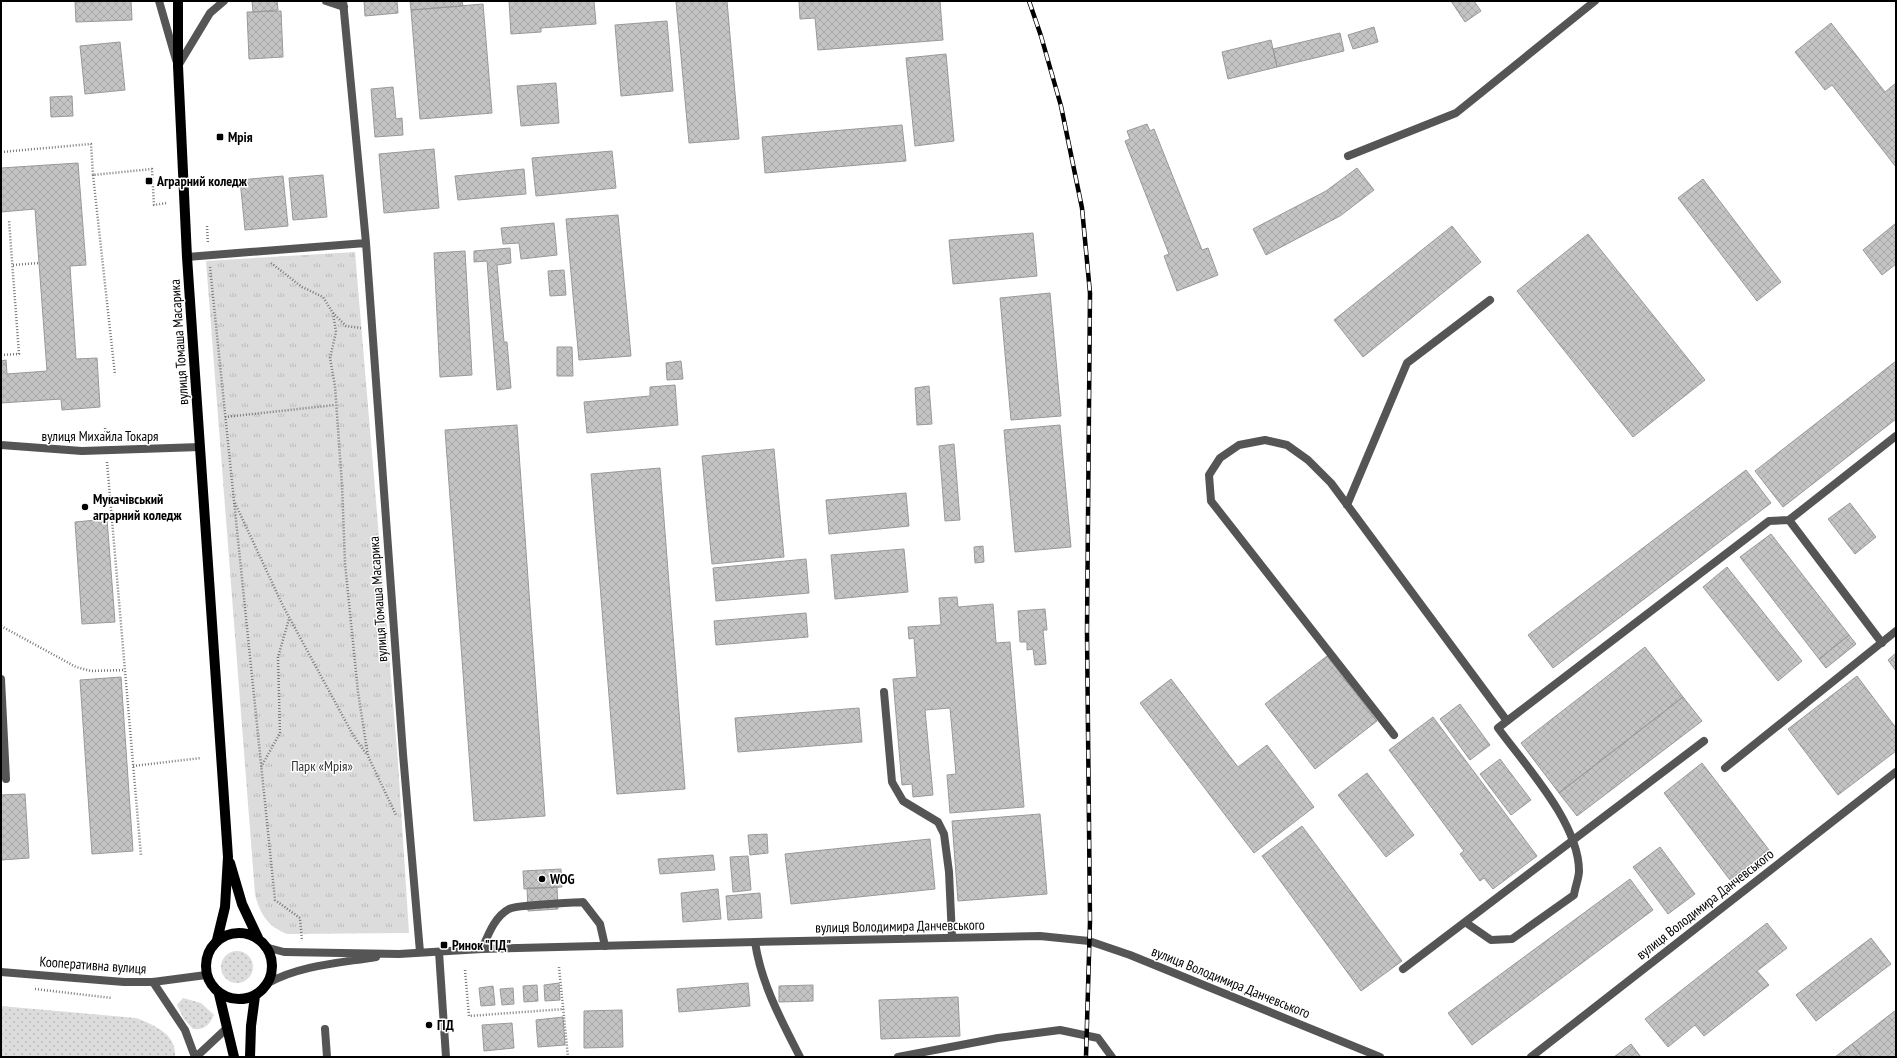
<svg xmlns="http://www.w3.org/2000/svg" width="1897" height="1058" viewBox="0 0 1897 1058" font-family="'PT Sans Narrow',sans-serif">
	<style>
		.grass { fill: url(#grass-dots) }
		.park { fill: url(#park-tufts) }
		.building { fill: url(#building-cross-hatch); stroke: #999 }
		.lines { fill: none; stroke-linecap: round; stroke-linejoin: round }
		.path { stroke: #777; stroke-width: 2.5; stroke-dasharray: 1 2; stroke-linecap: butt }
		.service { stroke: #555; stroke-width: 8 }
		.minor { stroke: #555; stroke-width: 8 }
		.tertiary { stroke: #555; stroke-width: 8 }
		.primary { stroke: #000; stroke-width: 10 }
		.rail-casing { stroke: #000; stroke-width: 4.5 }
		.rail { stroke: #fff; stroke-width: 3; stroke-dasharray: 9; stroke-linecap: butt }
		.poi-dot { fill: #000; stroke: #fff; stroke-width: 1.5 }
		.labels { text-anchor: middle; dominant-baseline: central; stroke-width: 3; stroke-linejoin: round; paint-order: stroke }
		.poi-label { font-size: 14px; font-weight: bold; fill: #000; stroke: #fff; text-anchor: start }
		.street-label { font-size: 14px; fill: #000; stroke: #fff }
		.park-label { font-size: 14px; fill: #333; stroke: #fff }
	</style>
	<defs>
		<pattern id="grass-dots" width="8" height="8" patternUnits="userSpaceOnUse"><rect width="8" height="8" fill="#dcdcdc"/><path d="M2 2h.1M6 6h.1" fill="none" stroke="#bbb" stroke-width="1.8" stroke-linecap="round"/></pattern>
		<pattern id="park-tufts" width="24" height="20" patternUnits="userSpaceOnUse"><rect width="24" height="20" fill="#dcdcdc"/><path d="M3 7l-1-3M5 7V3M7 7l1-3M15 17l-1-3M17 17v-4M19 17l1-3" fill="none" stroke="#bbb"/></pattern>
		<pattern id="building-cross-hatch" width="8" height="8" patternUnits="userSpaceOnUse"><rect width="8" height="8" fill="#c4c4c4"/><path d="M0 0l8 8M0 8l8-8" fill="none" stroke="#a7a7a7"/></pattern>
	</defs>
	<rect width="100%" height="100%" fill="#fff"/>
	<path class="grass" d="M221 967a16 16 0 1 1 32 0a16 16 0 1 1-32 0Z
		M183 998 201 1003 214 1015C209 1025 205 1030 193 1029L184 1019 177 1005Z
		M1 1006 136 1018C154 1025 177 1034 175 1057H1Z"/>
	<path class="park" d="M355 252 398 762 409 933 287 934C267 926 260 914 255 894L206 261Z"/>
	<path class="building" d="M131 1 132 20 76 22 75 2Z
		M252 1H277L278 10 253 12Z
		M364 1H397L398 13 365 16Z
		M410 1H462L463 6 411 10Z
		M509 1H594L596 24 541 28V32L511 34Z
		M687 1H727L739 139 689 143 676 2Z
		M799 1H940L943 40 818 50 815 18 800 19Z
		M1451 1H1474L1481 11 1465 22Z
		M483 4 492 113 420 119 411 10Z
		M281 11 283 57 249 59 247 12Z
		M667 21 673 91 621 96 615 25Z
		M1831 23 1885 92 1896 83V167L1832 85 1825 90 1795 52Z
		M1374 27 1378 42 1353 49 1348 35Z
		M1340 33 1344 51 1277 67 1273 49Z
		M1271 40 1277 67 1228 79 1222 52Z
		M120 42 125 90 85 94 80 46Z
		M946 54 954 141 915 146 906 58Z
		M556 83 559 123 521 126 517 86Z
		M393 87 396 119 402 118 403 135 375 137 371 89Z
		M72 96 73 116 51 117 50 97Z
		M1147 124 1150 131 1154 129 1202 250 1208 248 1218 275 1177 291 1164 256 1169 254 1125 141 1130 139 1127 131Z
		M902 125 906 161 765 173 762 137Z
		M434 149 439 208 384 213 379 154Z
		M612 151 616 188 536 196 532 158Z
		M78 163 86 265 70 266 76 359 97 358 100 407 62 410 61 399 1 403V361L6 360 7 374 47 371 35 209 1 212V168Z
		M1357 168 1374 190 1340 216 1266 255 1253 229 1326 191Z
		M524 169 526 194 458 200 455 176Z
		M323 175 327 217 293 220 289 178Z
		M283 176 288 226 245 230 240 180Z
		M1703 179 1781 282 1757 301 1678 198Z
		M618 215 631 356 579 360 566 219Z
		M554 223 557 255 521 259 519 243 503 244 501 228Z
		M1896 223V264L1882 275 1863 250Z
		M1452 226 1481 262 1363 357 1334 320Z
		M1033 233 1037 276 953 284 949 240Z
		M1588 234 1705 380 1633 437 1517 291Z
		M510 248 511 263 497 265 504 342H507L511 388 497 390 487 261 474 262V251Z
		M465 251 472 375 440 377 434 253Z
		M564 270 566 295 550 296 548 271Z
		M1050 293 1061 416 1011 420 1000 298Z
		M557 347H572L573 376H557Z
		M681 361 683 379 667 380 666 363Z
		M1896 361V419L1783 507 1755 471Z
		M675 385 678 425 587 433 584 402 650 396V387Z
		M929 386 932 424 917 425 915 388Z
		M517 425 545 816 474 821 445 430Z
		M1060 425 1071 547 1015 552 1004 430Z
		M954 444 960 520 945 521 939 446Z
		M774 449 784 557 712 564 702 456Z
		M660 468 685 789 617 794 591 474Z
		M1746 470 1771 503 1553 668 1528 635Z
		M906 493 909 526 829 534 826 500Z
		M1850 503 1876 537 1855 554 1828 519Z
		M107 519 115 622 82 624 75 522Z
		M1771 534 1849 635 1819 659 1740 557Z
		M983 546 984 562 975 563 974 547Z
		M904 549 908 592 835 599 831 555Z
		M806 559 809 593 716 601 713 568Z
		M1727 567 1802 661 1778 681 1703 587Z
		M957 597 958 607 993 604 996 643 1010 642 1024 807 950 813 947 775 956 774 950 708 925 710 933 795 913 797 912 784 902 785 893 679 917 677 914 638 909 639 908 627 941 625 939 598Z
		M1045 609 1047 630H1043L1046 664 1035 665 1033 649 1027 650V642H1020L1018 611Z
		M806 613 808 637 716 645 714 621Z
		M1849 635 1856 644 1826 668 1819 659Z
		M1645 647 1683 697 1559 793 1521 743Z
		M1896 653V671L1888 660Z
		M1327 656 1377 721 1315 769 1265 704Z
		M1857 676 1896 728V751L1838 795 1788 729Z
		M121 677 133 851 92 854 80 680Z
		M1171 679 1238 767 1267 745 1314 807 1254 853 1140 703Z
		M1683 697 1702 721 1577 816 1559 793Z
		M1460 704 1490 745 1470 760 1440 719Z
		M859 708 862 742 738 752 735 718Z
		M1433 717 1537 856 1493 889 1484 878 1480 881 1460 854 1464 851 1389 750Z
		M1500 759 1531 800 1511 815 1480 774Z
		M1702 763 1769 850 1730 880 1664 793Z
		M1367 773 1414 835 1386 857 1338 795Z
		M25 794 29 858 1 860V795Z
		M1040 814 1047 894 958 901 952 821Z
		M1302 826 1402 961 1361 991 1262 856Z
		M767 834 768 853 750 855 748 835Z
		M930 839 935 889 791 904 785 854Z
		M1660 847 1695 894 1668 914 1633 867Z
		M713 855 715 870 660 874 658 859Z
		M748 856 751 890 733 892 730 857Z
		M561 869 562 887 524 889 523 871Z
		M1630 879 1653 910 1472 1045 1448 1013Z
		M557 887 558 909 528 911 527 888Z
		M718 889 721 919 683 922 681 893Z
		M760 893 762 918 728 920 726 896Z
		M1767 923 1787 948 1757 971 1769 985 1704 1036 1695 1025 1668 1047 1645 1019Z
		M1871 938 1891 964 1816 1021 1796 995Z
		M559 983 560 1000 545 1001 544 985Z
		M748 983 750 1006 679 1012 677 989Z
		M537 985 538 1001 524 1002 523 986Z
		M813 985V1001L779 1002V986Z
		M493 986 495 1005 481 1006 479 988Z
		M513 988 514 1004 502 1005 500 989Z
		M958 997 960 1036 881 1039 879 1000Z
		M622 1010 623 1047 584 1048V1011Z
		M1896 1010V1057H1862L1852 1044Z
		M563 1017 565 1045 538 1047 536 1020Z
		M512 1023 514 1048 484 1051 482 1025Z
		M1631 1044 1641 1057H1614Z
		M1852 1044 1862 1057H1835Z"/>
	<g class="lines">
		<path class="path" d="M1 152 91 144 93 175 152 169 154 205 166 203
			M93 175 115 375
			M207 226 208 244
			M271 263 302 287 323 297 333 313 346 326 361 328
			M13 265 39 263
			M210 267 275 900 300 918 302 941
			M333 313 336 332 330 358 335 386 342 485 345 563 358 692 368 756 396 815
			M1 355 19 354 9 220
			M225 417 335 405
			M105 428 106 439
			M107 462 141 856
			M235 503 283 606 353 735 367 755
			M1 626 76 667 91 671 125 670
			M133 766 201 758
			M261 767 280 733 278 657 289 619
			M559 967 568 1057
			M465 970 469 1016 564 1009
			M35 989 112 998"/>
		<path class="service" d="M326 1 344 7
			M178 66 210 13 224 1
			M1348 156 1456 113 1595 1
			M1347 505 1407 363 1490 300
			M1789 520 1882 643
			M1 679 6 779
			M884 692 892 782 903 801 938 822 944 834 949 872 952 937
			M1394 735 1211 501 1209 475 1220 458 1239 445 1265 440 1287 445 1308 460 1331 483 1507 721 1769 521 1789 520 1896 436
			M1725 768 1896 631
			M1465 922 1704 741
			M755 942C761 983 781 1020 800 1057
			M482 949C488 935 495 916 509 909 516 905 571 903 583 902L600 924 605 946
			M439 952 446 1057
			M1403 969 1465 922 1491 940 1512 939 1574 895C1575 887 1579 878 1579 871 1579 823 1525 765 1498 728L1507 721
			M153 982 185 1030 195 1057
			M325 1029 327 1057
			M196 1057 227 1028
			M898 1057 998 1038 1060 1030 1098 1038 1112 1057"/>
		<path class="minor" d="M159 1 176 60
			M343 1 366 243 403 754 420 952
			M187 257 366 243
			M1 972 124 982H153L206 975"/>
		<path class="tertiary" d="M1 445 82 451 200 447
			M265 947 284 952 399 954 482 949 755 942 1040 936 1089 941 1130 955 1380 1057
			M268 983C301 965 340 963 376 957
			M1531 1057 1896 772"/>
		<path class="primary" d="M178 1V66L187 257 228 857 225 907 217 940
			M230 863 242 904 259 940
			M206 966a33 33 0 1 1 66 0a33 33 0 1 1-66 0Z
			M219 994 234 1057
			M250 1057 251 1026 255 996"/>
		<defs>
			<path id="rail" d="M1029 1 1041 36 1061 106 1082 208 1090 293 1087 632 1090 921 1086 1057"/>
		</defs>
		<use href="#rail" class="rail-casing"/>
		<use href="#rail" class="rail"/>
	</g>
	<g class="poi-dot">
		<rect x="216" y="133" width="8" height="8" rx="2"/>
		<rect x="145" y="177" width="8" height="8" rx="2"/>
		<circle cx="85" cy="507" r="4"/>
		<circle cx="542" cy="879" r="4"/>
		<rect x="440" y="941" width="8" height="8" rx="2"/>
		<circle cx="429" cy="1025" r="4"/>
	</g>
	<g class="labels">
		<g class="poi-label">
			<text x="228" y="137">Мрія</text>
			<text x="157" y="181">Аграрний коледж</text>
			<text x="93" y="499">Мукачівський<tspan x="93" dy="16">аграрний коледж</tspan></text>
			<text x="550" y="879">WOG</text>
			<text x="452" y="945">Ринок "ГІД"</text>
			<text x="437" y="1025">ГІД</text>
		</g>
		<g class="street-label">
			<text transform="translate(179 342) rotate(-94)">вулиця Томаша Масарика</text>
			<text x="100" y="436">вулиця Михайла Токаря</text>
			<text transform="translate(378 599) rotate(-94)">вулиця Томаша Масарика</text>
			<text transform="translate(1705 904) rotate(-38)">вулиця Володимира Данчевського</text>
			<text transform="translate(900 926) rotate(-1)">вулиця Володимира Данчевського</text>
			<text transform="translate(93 965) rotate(4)">Кооперативна вулиця</text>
			<text transform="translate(1231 982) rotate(22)">вулиця Володимира Данчевського</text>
		</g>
		<g class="park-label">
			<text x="322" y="766">Парк «Мрія»</text>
		</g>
	</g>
	<rect width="1897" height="1058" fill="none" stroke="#000000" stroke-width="4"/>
</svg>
